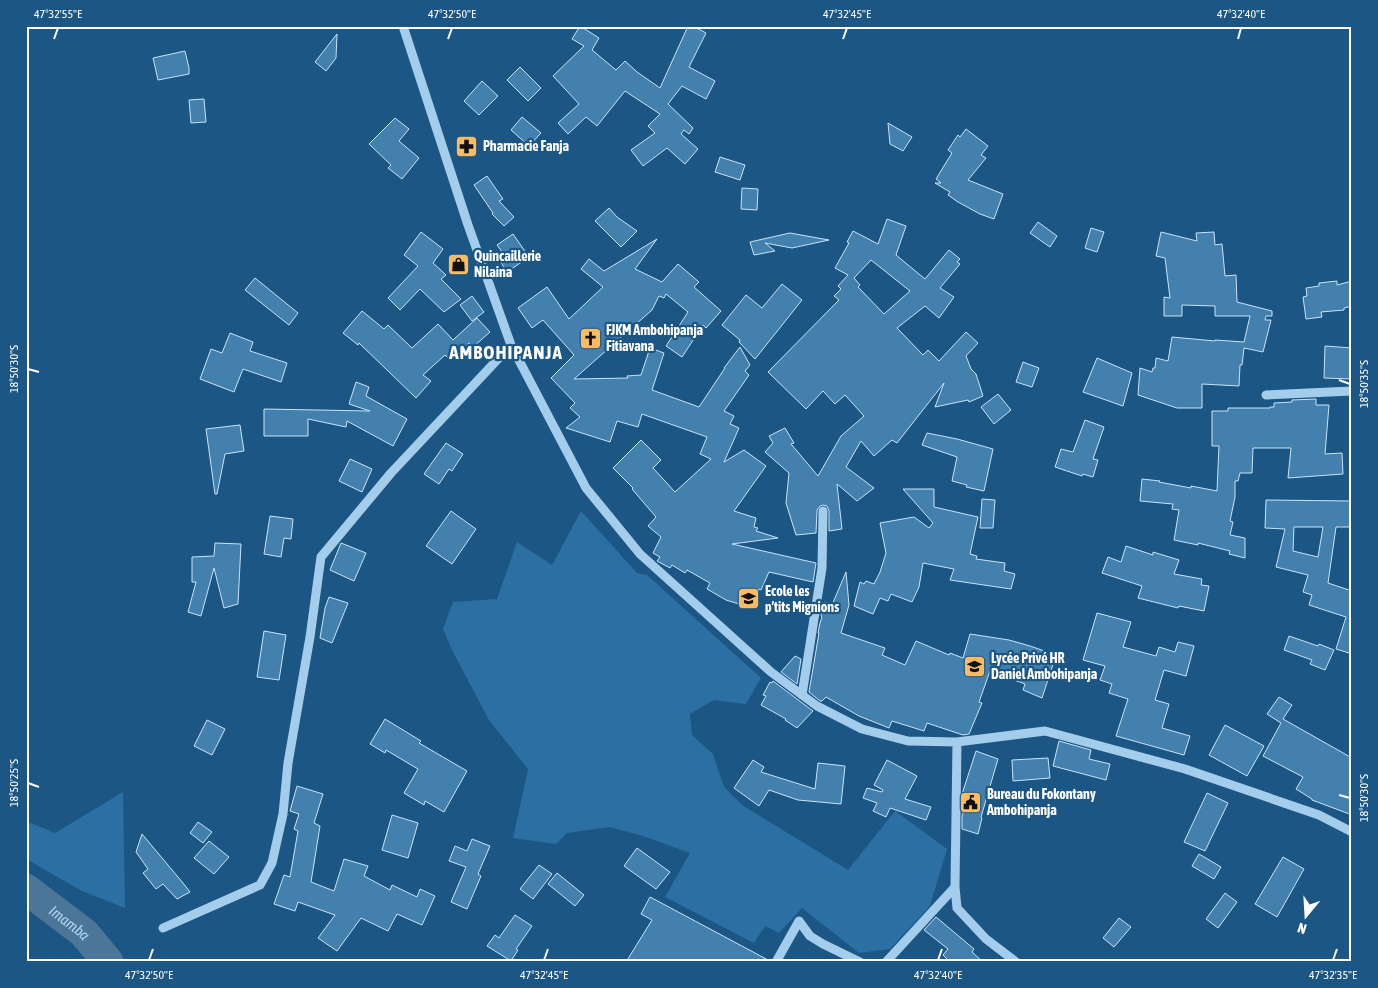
<svg xmlns="http://www.w3.org/2000/svg" width="1378" height="988" viewBox="0 0 1378 988" font-family="'Asap Condensed',sans-serif">
	<style>
		.green { fill: #2c6fa2 }
		.lines { fill: none; stroke-linecap: round; stroke-linejoin: round }
		.river { stroke: #4c7698; stroke-width: 31 }
		.building { fill: #4480ae; stroke: #c8e4f8; fill-rule: evenodd }
		.minor { stroke: #a4cceb; stroke-width: 9 }
		.ticks { fill: none; stroke: #fff; stroke-width: 2 }
		.labels { text-anchor: middle; dominant-baseline: central; stroke-width: 4.5; stroke-linejoin: round; paint-order: stroke }
		.poi-label { font-size: 14px; font-weight: bold; fill: #fff; stroke: #1c5685; text-anchor: start }
		.water-label { font-size: 15px; font-style: italic; fill: #afd6f2; stroke: #1c5685 }
		.district-label { font-size: 19px; font-weight: bold; letter-spacing: 1px; fill: #fff; stroke: #1c5685 }
		.neatline { fill: none; stroke: #fff; stroke-width: 2 }
		.ticks-label { font-size: 12px; text-anchor: middle; fill: #fff }
	</style>
	<rect width="100%" height="100%" fill="#1c5685"/>
	<path class="green" d="M581 511 637 573 647 575 761 678 746 704 714 700 690 714 692 735 713 754 724 787 742 805 848 870 895 811 947 849 930 906 890 949 859 953 802 908 779 933 765 926 754 943 665 897 690 853 643 836 610 827 567 833 556 844 513 838 528 769 489 720 453 652 443 629 453 602 497 599 517 542 552 565Z
		M123 792 125 908 82 891 26 859V821L55 833Z"/>
	<g class="lines">
		<path class="river" id="s1" d="M26 889 84 933 108 962"/>
	</g>
	<path class="building" d="M580 26 599 38 592 50 616 70 625 61 637 72 660 88 688 26H693L706 33 689 67 715 81 706 99 682 86 668 104 693 128 689 134 684 130 681 134 698 149 685 164 667 148 643 166 631 150 655 133 648 126 660 114 625 91 597 126 586 117 568 134 558 123 579 104 553 76 584 46 572 39Z
		M337 34 336 58 326 71 315 62Z
		M185 51 189 68V74L158 80 153 58Z
		M520 67 541 88 528 101 507 80Z
		M482 81 498 96 479 115 464 101Z
		M204 99 206 122 191 123 189 100Z
		M522 117 541 133 529 146 511 130Z
		M395 118 409 129 399 141 419 158 402 179 388 168 391 165 369 144Z
		M888 123 912 137 903 151 890 144Z
		M966 129 988 146 981 155 986 158 968 180 1003 194 994 219 980 214 958 202 948 195 950 192 935 183H941L936 179 952 153 948 150 958 135 960 137Z
		M720 157 745 165 740 180 715 172Z
		M487 176 503 199 499 201 514 217 504 226 492 214 493 213 474 185Z
		M742 188 758 189 757 210 741 209Z
		M609 208 617 217 637 231 621 247 595 221Z
		M887 219 906 226 896 255 925 279 949 250 960 259 957 262 960 264 940 288 954 297 939 318 925 306 897 328 923 355 928 350 939 361 966 332 978 343 966 356 971 369 976 374 983 396 969 402 968 400 935 407 944 383 897 443 892 440 874 456 861 441 846 467 874 488 857 501 837 484 842 529 829 531V511L827 506 823 505 820 506 817 510 816 533 796 535 786 503 789 473 765 452 773 443 769 436 785 428 794 443 791 444 818 476 841 436 864 416 845 395 835 404 823 391 806 409 768 372 839 300 834 296 841 289 838 286 848 275 835 268 849 243 847 242 853 231 878 244ZM871 260 910 291 884 314 858 287 860 285 854 278Z
		M1038 222 1057 236 1050 247 1030 233Z
		M1091 228 1104 232 1097 252 1085 248Z
		M421 232 443 249 433 263 446 275 441 279 461 299 444 312 420 289 400 310 388 298 418 266 404 255Z
		M1161 232 1197 241 1196 233 1214 232 1215 245 1222 244 1225 276 1236 275 1237 302 1272 311V316H1266L1265 320H1271L1263 352 1244 348 1242 365H1240L1239 386 1202 384V408H1177L1138 395 1140 368 1152 372 1153 368H1155L1156 358 1168 361 1172 337 1215 341V340L1244 342 1250 316H1215V306L1182 305V316H1164V297L1170 298 1165 258 1156 256Z
		M790 233 829 240 792 248 765 243 775 251 754 255 750 242Z
		M513 234 529 257 507 272 500 261 506 257 497 245Z
		M657 239 635 269 662 282 678 264 699 282 694 287 721 311 706 328 703 325 682 357 666 346 688 312 666 294 664 298 659 296 652 310 574 379 628 378 627 376 641 375 650 348 664 353 652 390 699 407 725 368H724L740 347 750 365 745 371 749 375 724 411 734 416 730 424 739 428 724 462 744 450 766 466 734 511 756 518 754 527 758 528 756 531 778 538 732 544 816 563 813 582 769 572 761 590 759 589 752 608 726 600 707 589 710 583 687 570 685 573 672 565 670 568 657 561 660 557 653 553 661 537 648 526 656 517 632 489 633 488 613 468 641 440 661 460 653 468 675 492 711 459 700 454 707 437 642 414 638 427 617 421 610 442 566 428 580 417 570 408 575 403 551 378 574 355 543 320 532 328 518 308 547 287 569 319 603 287 581 269 589 259 604 271Z
		M255 278 298 313 289 325 245 290Z
		M1337 281V285L1352 281V306L1344 308V310L1321 312 1322 317 1306 319 1303 297 1307 296 1306 288 1319 286V283Z
		M782 284 802 300 755 359 739 342 740 340 722 325 746 295 762 308Z
		M472 296 484 312 472 321 460 305Z
		M362 311 384 329 388 325 412 348 438 324 453 340 477 318 490 332 473 347 469 343 451 361 445 355 423 375 431 381 416 398 359 343 358 345 343 333Z
		M230 333 253 342 250 351 287 363 281 382 243 369 234 392 200 379 211 349 222 353Z
		M1325 346 1352 348V379L1324 378Z
		M1097 358 1132 373 1123 406 1083 392Z
		M1023 362 1039 368 1032 387 1016 382Z
		M356 382 369 387 366 396 407 419 393 446 347 421 346 427 308 419V436H264V409L370 411 349 404Z
		M998 394 1011 410 994 424 981 407Z
		M1316 399V405H1329L1325 454 1342 453 1343 474 1288 478 1291 448H1253L1252 473H1240L1238 481H1235V497L1230 521 1233 522 1230 535 1245 538V558L1229 554 1230 551 1198 543V545L1174 540 1179 510 1172 509 1173 504 1140 501 1142 479 1160 481 1159 482 1191 488V486L1217 491 1219 446H1212V411H1228V408H1270V407H1274V403L1292 402V400Z
		M1085 420 1104 427 1093 459 1098 460 1093 477 1083 474 1082 476 1055 467 1061 449 1073 452Z
		M240 425 244 451 225 454 217 494H215L206 429Z
		M927 433 957 439 993 449 984 491 966 487 967 485 952 481 957 457 922 445Z
		M446 443 463 454 452 471 449 469 439 484 424 474Z
		M350 459 372 469 362 492 339 481Z
		M903 489H934V507L978 517 970 554 977 556 976 559 1005 563 1004 571 1015 574 1011 589 950 580 954 569 923 563 919 587 912 602 891 594 888 601 880 598 873 614 854 606 860 582 864 584 866 581 874 584 880 572 886 553 880 523 914 517 929 528 933 523Z
		M982 499 995 500 993 528H980Z
		M1266 500 1351 501V527H1336L1328 583 1352 591V643L1349 653 1336 649 1346 617 1309 605 1312 595 1303 592 1308 575 1276 567 1285 529 1265 528ZM1294 527H1323L1318 557 1293 551Z
		M451 511 476 529 452 564 426 546Z
		M270 516 293 519 291 539 284 538 281 557 264 554Z
		M215 543 241 544 238 604 224 608 214 568 201 616 188 612 196 582H192V557L214 556Z
		M341 543 366 553 354 581 330 570Z
		M1126 546 1153 555V552L1179 560 1174 574 1202 579 1201 585 1209 586 1204 611 1179 606 1178 608 1138 598 1142 586 1102 573 1108 557 1121 562Z
		M846 572 849 605 841 633 885 648 882 655 905 665 916 641 949 655 950 653 963 658 970 634 1009 640 1030 646 1056 655 1042 698 1023 690 1025 684 990 671 979 702 982 703 969 734 963 735 927 723 924 731 892 721 889 728 859 716 826 697 822 701H820L809 692 819 633H818L820 623 822 617 821 616 822 605 824 602 832 605Z
		M329 597 348 603 332 643 320 638 325 608Z
		M1097 613 1131 622 1123 647 1156 656 1159 647 1175 652 1178 642 1194 646 1186 676 1164 670 1155 700 1169 704 1162 728 1190 736 1184 755 1116 736 1128 699 1109 693 1112 684 1100 680 1105 666 1083 660Z
		M264 631 286 635 279 680 257 677Z
		M1289 636 1318 646 1319 644 1334 650 1325 670 1310 664 1312 660 1284 650Z
		M795 656 801 659 797 684 781 672Z
		M773 681 813 711 797 728 785 720 786 719 761 705 766 696 763 695 770 682 772 683Z
		M1279 697 1292 705 1283 719 1352 758V815L1312 800V799L1296 789 1303 777 1263 756 1281 723 1267 714Z
		M385 719 421 741 419 743 467 771 444 812 425 801 424 805 404 793 418 769 386 750 385 753 370 744Z
		M207 720 225 729 212 755 194 746Z
		M1225 725 1264 746 1247 776 1209 755Z
		M1059 741 1091 750 1089 759 1110 764 1106 780 1053 766Z
		M976 751 998 759 981 817 982 818 978 834 962 829V816L964 809 962 808 963 791Z
		M1048 758 1050 778 1013 781 1012 760Z
		M753 760 764 767 761 772 815 789 818 763 845 766 841 804 798 800 769 790 759 806 734 788Z
		M887 760 917 776 905 799 931 807 926 820 890 808 886 817 873 811 877 803 863 798 867 788 882 792 883 790 874 785Z
		M297 786 323 794 314 823 320 826 311 882 334 891 344 859 368 866 364 876 390 890 392 885 417 897 420 889 435 896 422 925 397 914 388 931 361 918 337 951 318 938 335 915 298 902 295 911 274 904 284 875 290 877 298 831 294 829 299 814 290 811Z
		M1207 793 1228 803 1205 851 1184 842Z
		M392 815 418 823 408 858 382 850Z
		M198 822 212 832 203 843 190 833Z
		M142 834 183 883 190 892 177 899 163 884 156 889 143 873 148 869 136 852Z
		M472 839 490 846 478 874 481 876 467 909 451 902 466 867 449 861 455 846 467 851Z
		M209 841 229 857 214 874 194 858Z
		M637 848 670 872 656 889 624 866Z
		M1199 854 1221 867 1214 879 1192 866Z
		M1283 857 1304 869 1277 917 1255 904Z
		M539 865 552 874 533 899 520 889Z
		M557 873 584 895 575 906 548 884Z
		M1225 893 1237 902 1218 928 1206 919Z
		M650 897 770 961V962H626L652 920 641 914Z
		M515 915 532 926 516 949 518 950 511 961 487 946 495 935 499 938Z
		M936 917 974 949 972 952 983 962H950L943 955 948 949 924 930Z
		M1119 918 1131 927 1114 947 1103 938Z"/>
	<g class="lines">
		<path class="minor" d="M403 26 468 225 511 345 586 488 640 554 771 672 817 706 862 729 908 741 957 742 1045 731 1185 769 1319 815 1352 832
			M1266 395 1352 391
			M802 695 822 568 823 511
			M957 742 955 887 957 908 986 939 1016 962
			M163 928 260 885 272 863 283 814 288 763 310 637 321 557 391 473 511 345
			M776 962 799 921 810 936 823 944 860 962
			M886 962 955 887"/>
	</g>
	<path class="ticks" d="M54 39 58 28M448 39 452 28M843 39 847 28M1238 39 1241 28M28 369 39 372M1339 380 1350 384M28 783 39 787M1339 795 1350 798M149 960 153 949M544 960 548 949M938 960 942 949M1333 960 1337 949"/>
	<defs>
		<symbol id="pharmacy-square" viewBox="-11 -11 22 22"><rect x="-9" y="-9" width="18" height="18" rx="4" fill="#fbbc61" stroke="#1c5685"/><path d="M-2-6h4v4h4v4h-4v4h-4v-4h-4v-4h4Z" fill="#111"/></symbol>
		<symbol id="shop-square" viewBox="-11 -11 22 22"><rect x="-9" y="-9" width="18" height="18" rx="4" fill="#fbbc61" stroke="#1c5685"/><path d="M-5-2.5h2.3a2.7 3.5 0 0 1 5.4 0H5L5.5 6h-11ZM-1.5-2.5h3a1.5 2.3 0 0 0-3 0Z" fill="#111"/></symbol>
		<symbol id="church-square" viewBox="-11 -11 22 22"><rect x="-9" y="-9" width="18" height="18" rx="4" fill="#fbbc61" stroke="#1c5685"/><path d="M-1.2-6h2.4v3.5h3.3v2.4h-3.3V6h-2.4V-.1h-3.3v-2.4h3.3Z" fill="#111"/></symbol>
		<symbol id="school-square" viewBox="-11 -11 22 22"><rect x="-9" y="-9" width="18" height="18" rx="4" fill="#fbbc61" stroke="#1c5685"/><path d="M0-5L7-2L0 1L-7-2ZM-4 1L0 2.5L4 1V4Q0 6-4 4Z" fill="#111"/></symbol>
		<symbol id="civic-square" viewBox="-11 -11 22 22"><rect x="-9" y="-9" width="18" height="18" rx="4" fill="#fbbc61" stroke="#1c5685"/><path d="M-.6-6.5H3V-4.5H.6V-3L4-1V1h2V6H-6V1h2V-1L-.6-3ZM-1.2 2.5V6h2.4V2.5Z" fill="#111"/></symbol>
	</defs>
	<g fill-rule="evenodd">
		<use href="#pharmacy-square" x="454" y="134" width="25" height="25"/>
		<use href="#shop-square" x="446" y="252" width="25" height="25"/>
		<use href="#church-square" x="578" y="326" width="25" height="25"/>
		<use href="#school-square" x="736" y="586" width="25" height="25"/>
		<use href="#school-square" x="962" y="654" width="25" height="25"/>
		<use href="#civic-square" x="958" y="790" width="25" height="25"/>
	</g>
	<g class="labels">
		<g class="poi-label">
			<text x="483" y="146">Pharmacie Fanja</text>
			<text x="474" y="256">Quincaillerie<tspan x="474" dy="16">Nilaina</tspan></text>
			<text x="606" y="330">FJKM Ambohipanja<tspan x="606" dy="16">Fitiavana</tspan></text>
			<text x="765" y="591">Ecole les<tspan x="765" dy="16">p’tits Mignions</tspan></text>
			<text x="991" y="658">Lycée Privé HR<tspan x="991" dy="16">Daniel Ambohipanja</tspan></text>
			<text x="987" y="794">Bureau du Fokontany<tspan x="987" dy="16">Ambohipanja</tspan></text>
		</g>
		<g class="water-label">
			<text stroke="none"><textPath href="#s1" startOffset="55">Imamba</textPath></text>
		</g>
		<g class="district-label">
			<text x="506" y="352">AMBOHIPANJA</text>
		</g>
	</g>
	<rect width="1378" height="988" fill="none" stroke="#1c5685" stroke-width="55"/>
	<g transform="translate(1306 916) rotate(198)" stroke="#1c5685" stroke-width="4" paint-order="stroke">
	<path d="M0-4L9 19L0 12L-9 19Z" fill="#ffffff"/>
	<text y="-8" font-size="14" font-weight="bold" text-anchor="middle" fill="#ffffff">N</text>
	</g>
	<rect x="28" y="28" width="1322" height="932" class="neatline"/>
	<g class="ticks-label">
		<text x="58" y="18">47°32'55"E</text>
		<text x="452" y="18">47°32'50"E</text>
		<text x="847" y="18">47°32'45"E</text>
		<text x="1241" y="18">47°32'40"E</text>
		<text transform="translate(14 369) rotate(-90)" y="4">18°50'30"S</text>
		<text transform="translate(1364 384) rotate(-90)" y="4">18°50'35"S</text>
		<text transform="translate(14 783) rotate(-90)" y="4">18°50'25"S</text>
		<text transform="translate(1364 798) rotate(-90)" y="4">18°50'30"S</text>
		<text x="149" y="979">47°32'50"E</text>
		<text x="544" y="979">47°32'45"E</text>
		<text x="938" y="979">47°32'40"E</text>
		<text x="1333" y="979">47°32'35"E</text>
	</g>
</svg>
